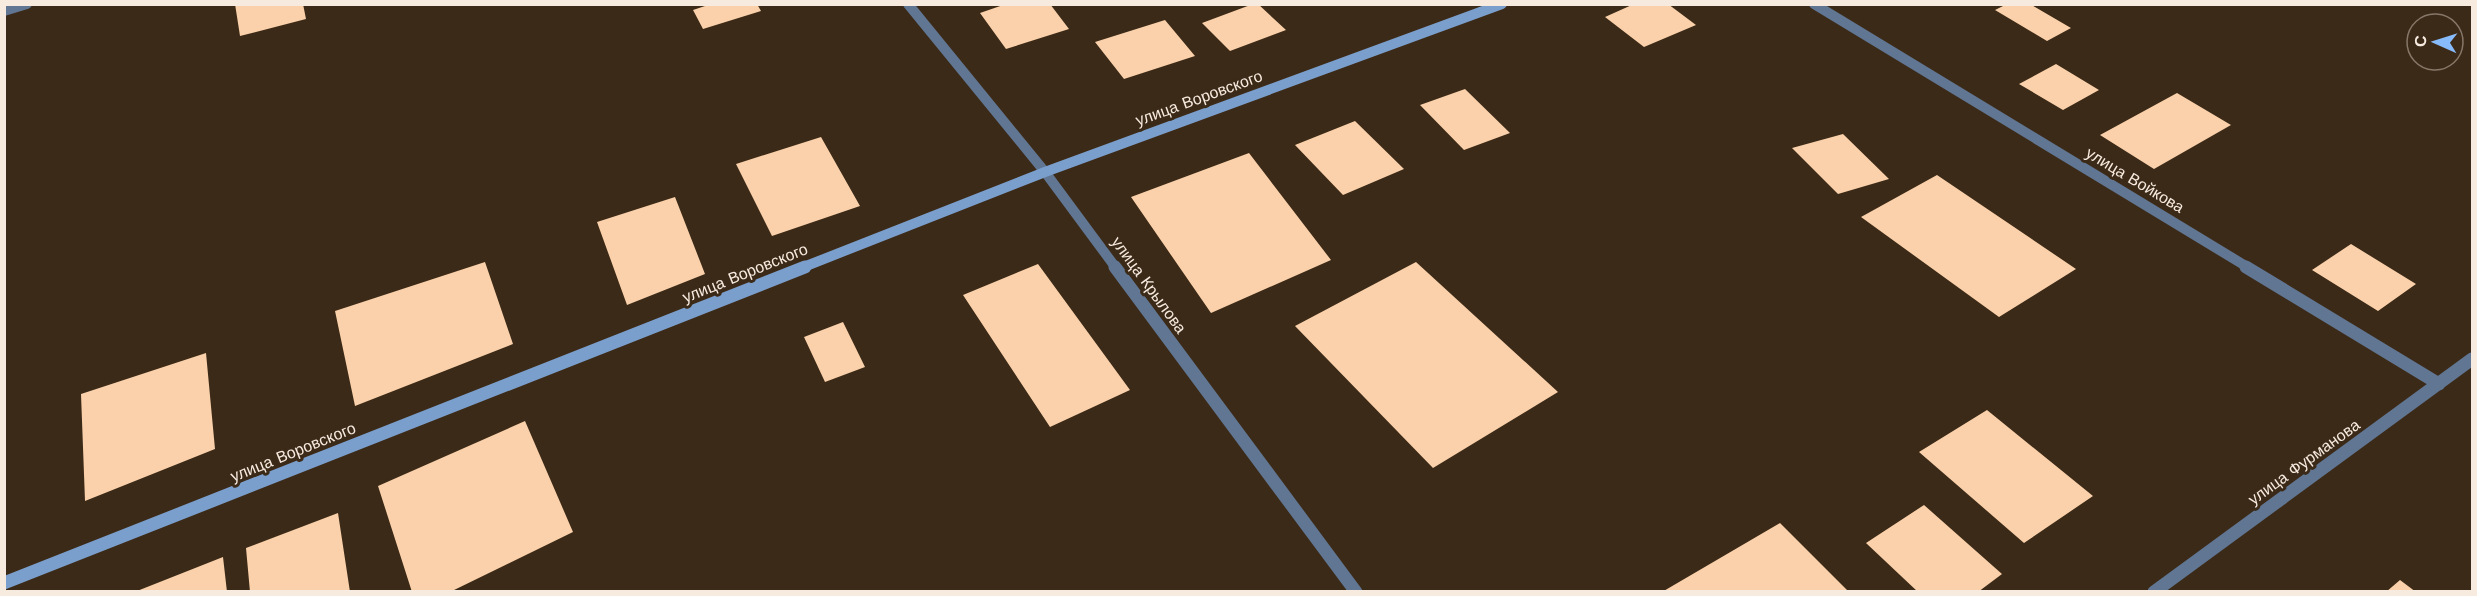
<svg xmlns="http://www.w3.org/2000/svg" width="2477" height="596" viewBox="0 0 2477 596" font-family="'Work Sans',sans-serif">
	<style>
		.building { fill: #fad1aa }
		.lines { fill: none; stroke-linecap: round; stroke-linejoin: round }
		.street-far1 { stroke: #607693; stroke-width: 10 }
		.street { stroke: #607693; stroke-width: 13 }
		.secondary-far1 { stroke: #7b9fcc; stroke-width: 10 }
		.secondary { stroke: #7b9fcc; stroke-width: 13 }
		.labels { text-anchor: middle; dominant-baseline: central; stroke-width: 6; stroke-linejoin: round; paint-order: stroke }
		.street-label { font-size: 16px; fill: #f7ebe0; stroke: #3c2a18 }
	</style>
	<rect width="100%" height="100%" fill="#3c2a18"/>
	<path class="building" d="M235 4H303L306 19 240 36Z
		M711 4H757L761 11 703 29 693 10Z
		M1006 4H1050L1069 29 1006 49 980 13Z
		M1253 4H1258L1286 30 1230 51 1202 23Z
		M1634 4H1668L1696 25 1644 47 1605 17Z
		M2007 4H2030L2071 28 2047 41 1995 10Z
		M1165 20 1195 56 1124 79 1095 42Z
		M2056 64 2099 90 2063 110 2019 84Z
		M1465 89 1510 133 1464 150 1420 105Z
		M2177 93 2231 125 2154 169 2100 135Z
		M1355 121 1404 169 1343 195 1295 145Z
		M1843 134 1889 179 1838 194 1792 148Z
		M821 137 860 206 772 236 736 164Z
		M1249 153 1331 260 1211 313 1131 197Z
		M1937 175 2076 269 1999 317 1861 217Z
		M675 197 705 274 627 305 597 222Z
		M2351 244 2416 284 2378 311 2312 270Z
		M485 262 513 344 355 406 335 311Z
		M1416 262 1558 392 1433 468 1295 326Z
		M1038 264 1130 390 1050 427 963 295Z
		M843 322 865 367 825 382 804 337Z
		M206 353 215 449 85 501 81 394Z
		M1987 410 2093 496 2024 543 1919 452Z
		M525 421 573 532 450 592H412L378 486Z
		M1924 505 2002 574 1978 592H1918L1866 543Z
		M338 513 350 592H250L246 548Z
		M1780 523 1849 592H1662Z
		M223 557 227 592H137V591Z
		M2400 580 2416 592H2386Z"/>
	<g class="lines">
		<path class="street-far1" d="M908 4 1045 172 1116 268
			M1814 4 2249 268
			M4 11 27 4"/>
		<path class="street" d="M1115 267 1356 592
			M2246 267 2439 384
			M2154 592 2472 359"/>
		<path class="secondary-far1" d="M801 268 1045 172 1502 4"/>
		<path class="secondary" d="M4 583 805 267"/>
	</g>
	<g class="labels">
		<g class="street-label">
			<text transform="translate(1199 98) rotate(-20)">улица Воровского</text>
			<text transform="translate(2135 180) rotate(31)">улица Войкова</text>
			<text transform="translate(745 273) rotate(-22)">улица Воровского</text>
			<text transform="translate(1149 285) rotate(54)">улица Крылова</text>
			<text transform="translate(293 452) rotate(-22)">улица Воровского</text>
			<text transform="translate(2304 462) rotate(-36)">улица Фурманова</text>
		</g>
	</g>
	<rect width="2477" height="596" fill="none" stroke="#f7ebe0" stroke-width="12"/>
	<g transform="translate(2435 42) rotate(273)"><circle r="28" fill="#3c2a18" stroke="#877768" stroke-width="1.5"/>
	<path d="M0-4.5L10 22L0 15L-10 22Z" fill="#87bbfb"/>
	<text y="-9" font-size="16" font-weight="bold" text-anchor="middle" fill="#f7ebe0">С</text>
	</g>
</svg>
